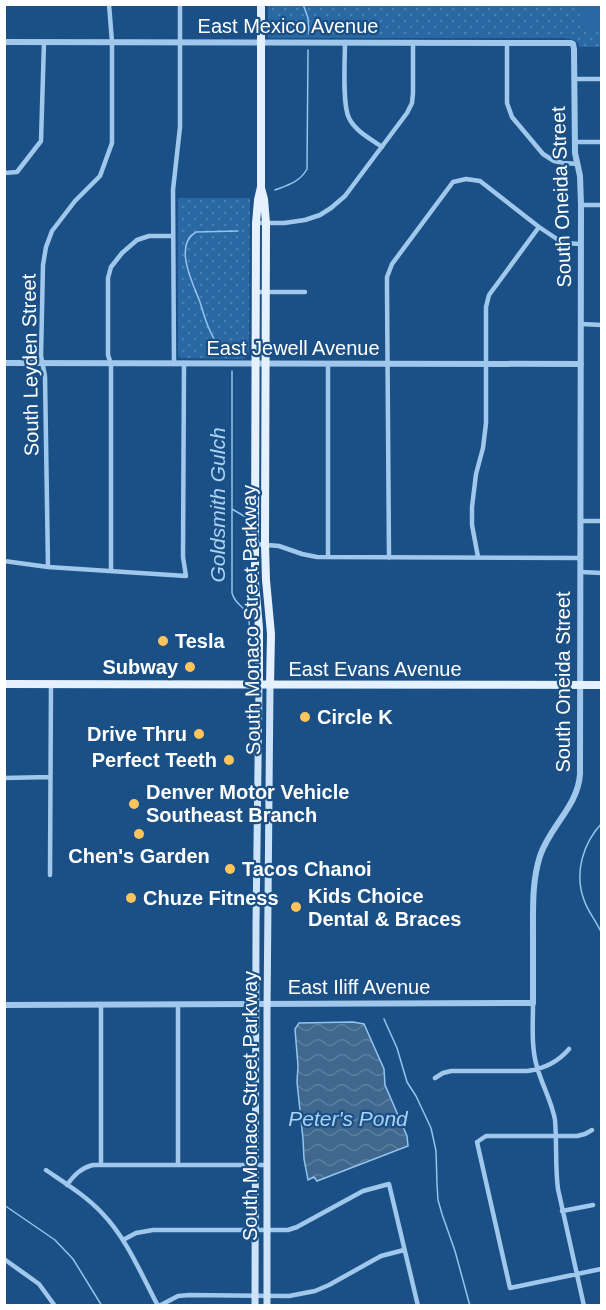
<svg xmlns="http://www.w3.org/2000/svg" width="606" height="1310" viewBox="0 0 606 1310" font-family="Arial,sans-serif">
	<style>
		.grass { fill: url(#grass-dots) }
		.pitch { fill: #2968a3 }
		.water { fill: url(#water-waves); stroke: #93c4ee; stroke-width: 1.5 }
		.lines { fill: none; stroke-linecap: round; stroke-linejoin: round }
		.stream { stroke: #93c4ee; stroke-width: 1.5 }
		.minor { stroke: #a0c8ec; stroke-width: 4.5 }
		.tertiary { stroke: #a0c8ec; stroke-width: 6 }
		.secondary { stroke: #cce3f9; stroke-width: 7 }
		.primary { stroke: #e5f1ff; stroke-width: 8 }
		.poi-dot { fill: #ffc45c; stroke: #1a5086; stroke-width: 2 }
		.labels { text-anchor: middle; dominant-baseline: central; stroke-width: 4.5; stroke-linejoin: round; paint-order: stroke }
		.street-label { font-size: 20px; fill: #fff; stroke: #1a5086 }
		.poi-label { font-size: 20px; font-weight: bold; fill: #fff; stroke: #1a5086; text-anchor: start }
		.water-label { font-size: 21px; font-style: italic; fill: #acd2f4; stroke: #1a5086 }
	</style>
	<defs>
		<pattern id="grass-dots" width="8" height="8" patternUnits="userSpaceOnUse" patternTransform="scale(1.5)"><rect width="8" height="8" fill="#2968a3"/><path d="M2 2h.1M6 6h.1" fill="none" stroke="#497fb1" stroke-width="1.8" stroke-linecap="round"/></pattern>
		<pattern id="water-waves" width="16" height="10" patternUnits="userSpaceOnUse" patternTransform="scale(1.5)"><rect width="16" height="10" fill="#40688e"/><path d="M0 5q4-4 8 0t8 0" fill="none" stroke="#5d7f9f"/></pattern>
	</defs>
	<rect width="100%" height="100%" fill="#1a5086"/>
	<path class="grass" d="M268 5H601V47H579C578 40 572 39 565 38H268Z
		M178 198H250L249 350V355L244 359 180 358 178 356Z"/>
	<path class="pitch" d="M580 5H601V28H580Z"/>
	<path class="water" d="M353 1022 364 1024 384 1069 385 1085 407 1136 408 1146 317 1181 314 1177 308 1180 304 1159 303 1139 297 1082 298 1066 295 1029 299 1023Z"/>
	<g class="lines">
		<path class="stream" d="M303 4 308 18 309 34
			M275 190C288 185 300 182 307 169L308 50
			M226 357C222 349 215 342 211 333 206 323 203 312 200 302 193 284 173 245 196 232L238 231
			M232 371V593C235 604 242 605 247 613 250 619 249 626 250 633
			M232 509 249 519
			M602 823C583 843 574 873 584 900 588 912 597 922 602 934
			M384 1019 397 1048 407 1082 416 1096 431 1128 436 1151 437 1184 438 1200 442 1214 455 1251 470 1306
			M4 1205 55 1240 73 1259 102 1306"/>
		<path class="minor" d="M345 42C345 59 342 105 349 118 355 131 371 139 382 147
			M507 42V103L512 117 543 154 554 161 564 163 578 164
			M574 79H602
			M575 142H602
			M4 173 17 172 41 141 44 42
			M581 205H602
			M256 223H284L305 220 320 215 331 208 345 196 407 113 412 103 413 93V42
			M255 292H305
			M581 324 602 325
			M174 364 173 190 180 127V4
			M581 521H602
			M255 544 279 546 302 554 317 557 581 558
			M328 557V365
			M478 557 472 525V507L476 474 483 448 486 423V307L489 295 539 227
			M389 558 387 289V277L392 264 453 182 466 179 480 181 539 227 557 239 565 243 580 244
			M4 561 48 567 186 576 183 557 184 364
			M48 567 45 376 41 356 43 265 46 247 52 231 75 201 100 176 112 143V42L109 4
			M111 571V364L108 355V278L111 267 122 253 137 240 149 236H173
			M581 572 602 573
			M4 778 50 777
			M50 875 51 684
			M533 1003C533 1025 531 1047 537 1067 542 1085 552 1102 555 1120 557 1143 555 1166 558 1189L584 1306
			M435 1078 443 1073 451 1071H527C543 1069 558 1062 569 1049
			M592 1130 585 1134 577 1136H486L477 1142 510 1288 601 1269
			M101 1165V1004
			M178 1165V1004
			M46 1170C65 1183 86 1196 102 1213 127 1239 141 1274 158 1306
			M67 1185C74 1175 81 1168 93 1165H266
			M562 1211 593 1205
			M123 1240 136 1233 153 1230H288L297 1227 363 1191 389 1184 418 1306
			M4 1259 39 1284 55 1306
			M159 1306 178 1296 189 1295 289 1296 315 1291 329 1285 381 1256 404 1250"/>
		<path class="tertiary" d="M4 42 571 43 573 44 574 49 575 153 580 176 581 205 580 774C578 806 550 826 540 856 532 881 533 907 533 934 533 957 533 980 533 1003L4 1005
			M4 363 581 364"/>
		<path class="secondary" d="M255 1306 256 926 259 685
			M267 1306V1012L270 685"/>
		<path class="primary" d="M261 188 264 199 266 223 265 544 266 580 271 634 270 685
			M4 684 602 685
			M259 685V628L255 582V544L256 223 258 200 261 187V4"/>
	</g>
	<g class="poi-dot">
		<circle cx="163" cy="641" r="6"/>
		<circle cx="190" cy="667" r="6"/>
		<circle cx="305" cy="717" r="6"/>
		<circle cx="199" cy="734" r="6"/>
		<circle cx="229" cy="760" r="6"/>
		<circle cx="134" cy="804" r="6"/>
		<circle cx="139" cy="834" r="6"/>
		<circle cx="230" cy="869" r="6"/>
		<circle cx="131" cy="898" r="6"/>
		<circle cx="296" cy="907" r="6"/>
	</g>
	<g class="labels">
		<g class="street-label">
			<text x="288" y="26">East Mexico Avenue</text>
			<text transform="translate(561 197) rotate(-92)">South Oneida Street</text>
			<text x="293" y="348">East Jewell Avenue</text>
			<text transform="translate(30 365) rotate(-91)">South Leyden Street</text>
			<text transform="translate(251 620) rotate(-91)">South Monaco Street Parkway</text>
			<text x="375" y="669">East Evans Avenue</text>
			<text transform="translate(563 682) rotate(-90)">South Oneida Street</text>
			<text x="359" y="987">East Iliff Avenue</text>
			<text transform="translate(250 1106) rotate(-90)">South Monaco Street Parkway</text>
		</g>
		<g class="poi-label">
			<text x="175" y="641">Tesla</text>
			<text x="178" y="667" text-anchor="end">Subway</text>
			<text x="317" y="717">Circle K</text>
			<text x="187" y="734" text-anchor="end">Drive Thru</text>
			<text x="217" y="760" text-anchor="end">Perfect Teeth</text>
			<text x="146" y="792">Denver Motor Vehicle<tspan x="146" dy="23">Southeast Branch</tspan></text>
			<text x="139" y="856" text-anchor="middle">Chen's Garden</text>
			<text x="242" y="869">Tacos Chanoi</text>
			<text x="308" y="896">Kids Choice<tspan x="308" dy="23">Dental &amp; Braces</tspan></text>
			<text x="143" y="898">Chuze Fitness</text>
		</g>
		<g class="water-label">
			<text transform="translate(217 505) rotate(-90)">Goldsmith Gulch</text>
			<text x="348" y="1118">Peter's Pond</text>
		</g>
	</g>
	<rect width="606" height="1310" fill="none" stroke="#ffffff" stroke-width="12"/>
</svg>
